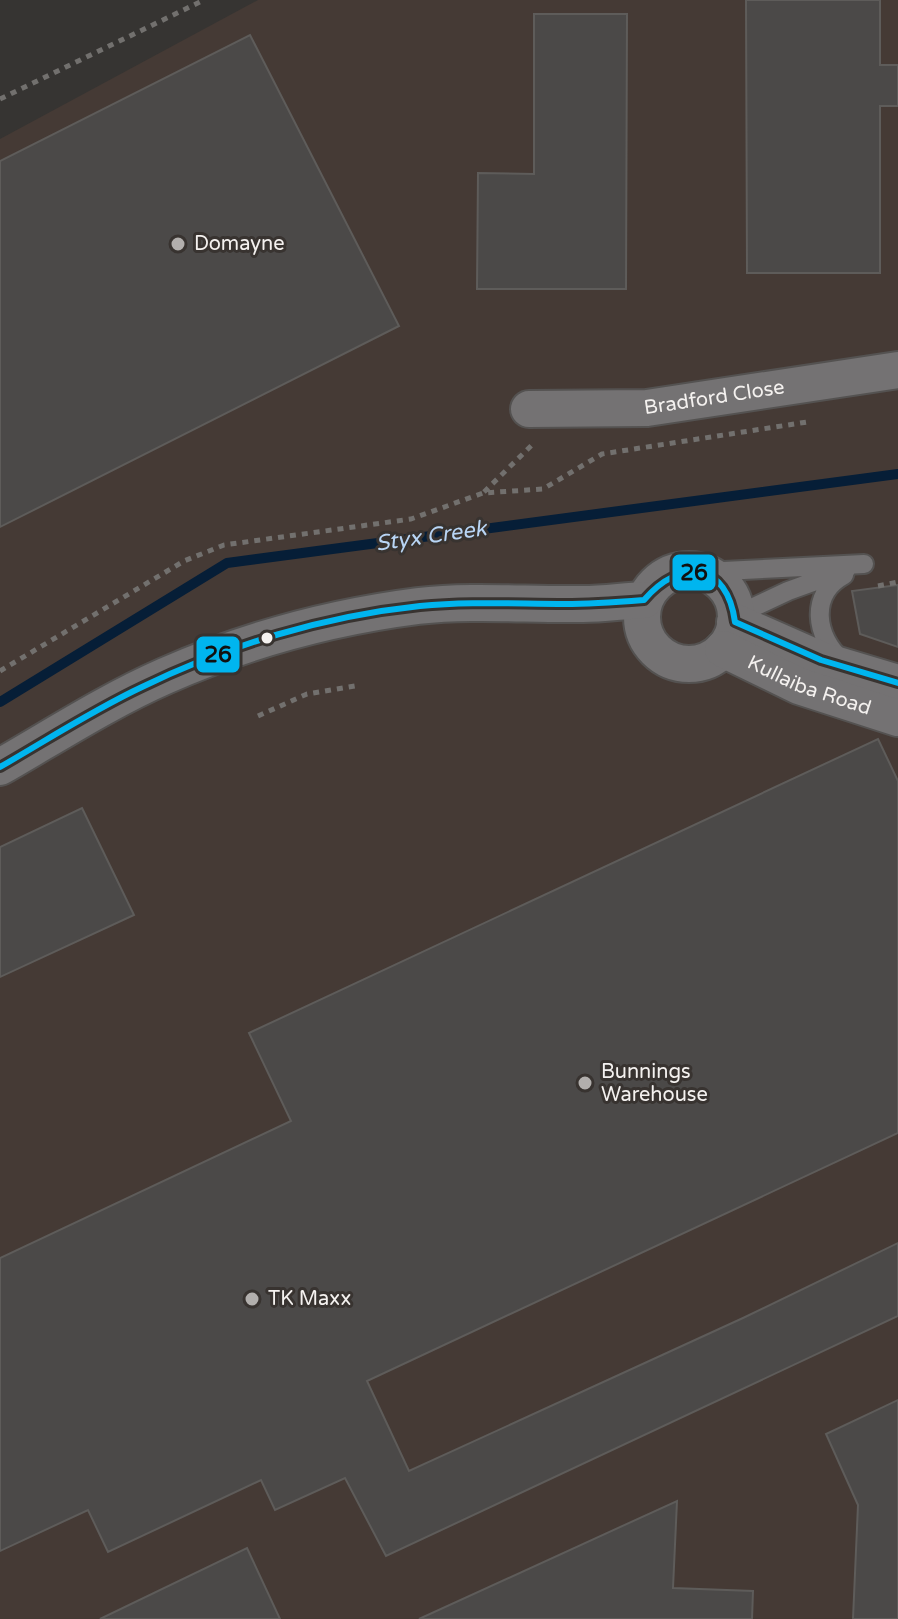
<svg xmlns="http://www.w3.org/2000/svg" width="898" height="1619" viewBox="0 0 898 1619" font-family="'Varela Round',sans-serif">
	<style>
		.built { fill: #453a35 }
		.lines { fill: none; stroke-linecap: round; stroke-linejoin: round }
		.stream { stroke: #061e37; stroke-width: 10 }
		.building { fill: #4b4948; stroke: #5e5c5a; stroke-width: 2 }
		.lane-casing { stroke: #545251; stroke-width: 22 }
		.street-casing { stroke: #545251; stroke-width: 40 }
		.path { stroke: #72706e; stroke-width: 5; stroke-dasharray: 6 6; stroke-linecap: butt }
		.lane { stroke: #747273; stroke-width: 18 }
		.street { stroke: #747273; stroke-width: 36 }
		.bus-1-casing { stroke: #383330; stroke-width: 12 }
		.bus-1 { stroke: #00b5ef; stroke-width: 6 }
		.poi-dot { fill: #b2afad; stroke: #383330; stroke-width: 3 }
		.bus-dot { fill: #f4f1ef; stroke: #383330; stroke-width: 3 }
		.labels { text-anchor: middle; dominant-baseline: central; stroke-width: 6; stroke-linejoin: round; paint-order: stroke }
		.poi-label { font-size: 20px; fill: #f4f1ef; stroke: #383330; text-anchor: start }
		.street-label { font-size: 20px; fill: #f4f1ef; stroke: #383330 }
		.water-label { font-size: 22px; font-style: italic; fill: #b8d5f5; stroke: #383330 }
		.line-badge { stroke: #383330; stroke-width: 3 }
		.pale-badge-label { font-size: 22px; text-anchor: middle; font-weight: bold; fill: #111 }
	</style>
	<rect width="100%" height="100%" fill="#363432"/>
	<path class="built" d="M258 0H898V1619H0V139Z"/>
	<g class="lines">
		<path class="stream" d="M0 702 227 563 898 474"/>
	</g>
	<path class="building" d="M746 0H880V65H898V106H880V273H747Z
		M534 14H627L626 289H477L478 173 534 174Z
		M250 35 399 326 0 527V161Z
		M898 585V647L860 634 852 591Z
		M878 739 898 781V1133L367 1381 409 1471 743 1318 898 1243V1316L386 1556 345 1478 275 1510 261 1480 108 1552 88 1510 0 1551V1258L291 1121 249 1033Z
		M82 808 134 915 0 977V847Z
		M898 1400V1619H853L858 1505 826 1434Z
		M677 1501 673 1588 753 1591 752 1619H419Z
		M247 1548 280 1619H100Z"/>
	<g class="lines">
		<defs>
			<path id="lane" d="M703 572 864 564
				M735 616 788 591 846 570
				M842 660C815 637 809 594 844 575"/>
			<g id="street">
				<path id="s1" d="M529 409 647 408 898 370"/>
				<circle cx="689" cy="617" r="47"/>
				<path d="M735 622 821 660 898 683"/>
				<path id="s2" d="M723 649 799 686 898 718"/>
				<path d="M0 767C54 736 108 701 165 676 244 641 332 617 418 606 473 600 528 605 583 604 603 604 623 601 644 600"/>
			</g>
		</defs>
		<use href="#lane" class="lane-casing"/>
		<use href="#street" class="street-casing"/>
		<path class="path" d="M0 99 204 0
			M484 492 534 443
			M878 586 898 582
			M0 671 184 561 224 545 411 519 483 493 543 489 602 454 807 422
			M258 716 307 694 355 686"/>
		<use href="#lane" class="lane"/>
		<use href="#street" class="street"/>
		<defs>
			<path id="bus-1" d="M0 767C47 740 93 710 142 687 228 645 325 616 420 606 468 601 517 604 565 604 592 604 618 602 644 600 681 557 727 562 735 622L821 660 898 683"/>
		</defs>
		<use href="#bus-1" class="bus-1-casing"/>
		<use href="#bus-1" class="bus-1"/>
	</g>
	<g class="poi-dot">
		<circle cx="178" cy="244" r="8"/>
		<circle cx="585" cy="1083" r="8"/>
		<circle cx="252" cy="1299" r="8"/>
	</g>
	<circle class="bus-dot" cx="267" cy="638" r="7"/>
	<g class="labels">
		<g class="poi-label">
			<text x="194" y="244">Domayne</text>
			<text x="601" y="1072">Bunnings<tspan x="601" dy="23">Warehouse</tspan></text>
			<text x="268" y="1299">TK Maxx</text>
		</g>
		<g class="street-label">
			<text stroke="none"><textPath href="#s1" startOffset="186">Bradford Close</textPath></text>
			<text stroke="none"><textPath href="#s2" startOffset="94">Kullaiba Road</textPath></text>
		</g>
		<g class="water-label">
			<text transform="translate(431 536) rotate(-8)">Styx Creek</text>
		</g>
	</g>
	<g class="line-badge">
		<rect x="671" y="553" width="46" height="39" rx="8" fill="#00b5ef"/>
		<rect x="195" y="635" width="46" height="39" rx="8" fill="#00b5ef"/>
	</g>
	<g class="pale-badge-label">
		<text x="694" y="580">26</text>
		<text x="218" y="662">26</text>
	</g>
</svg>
